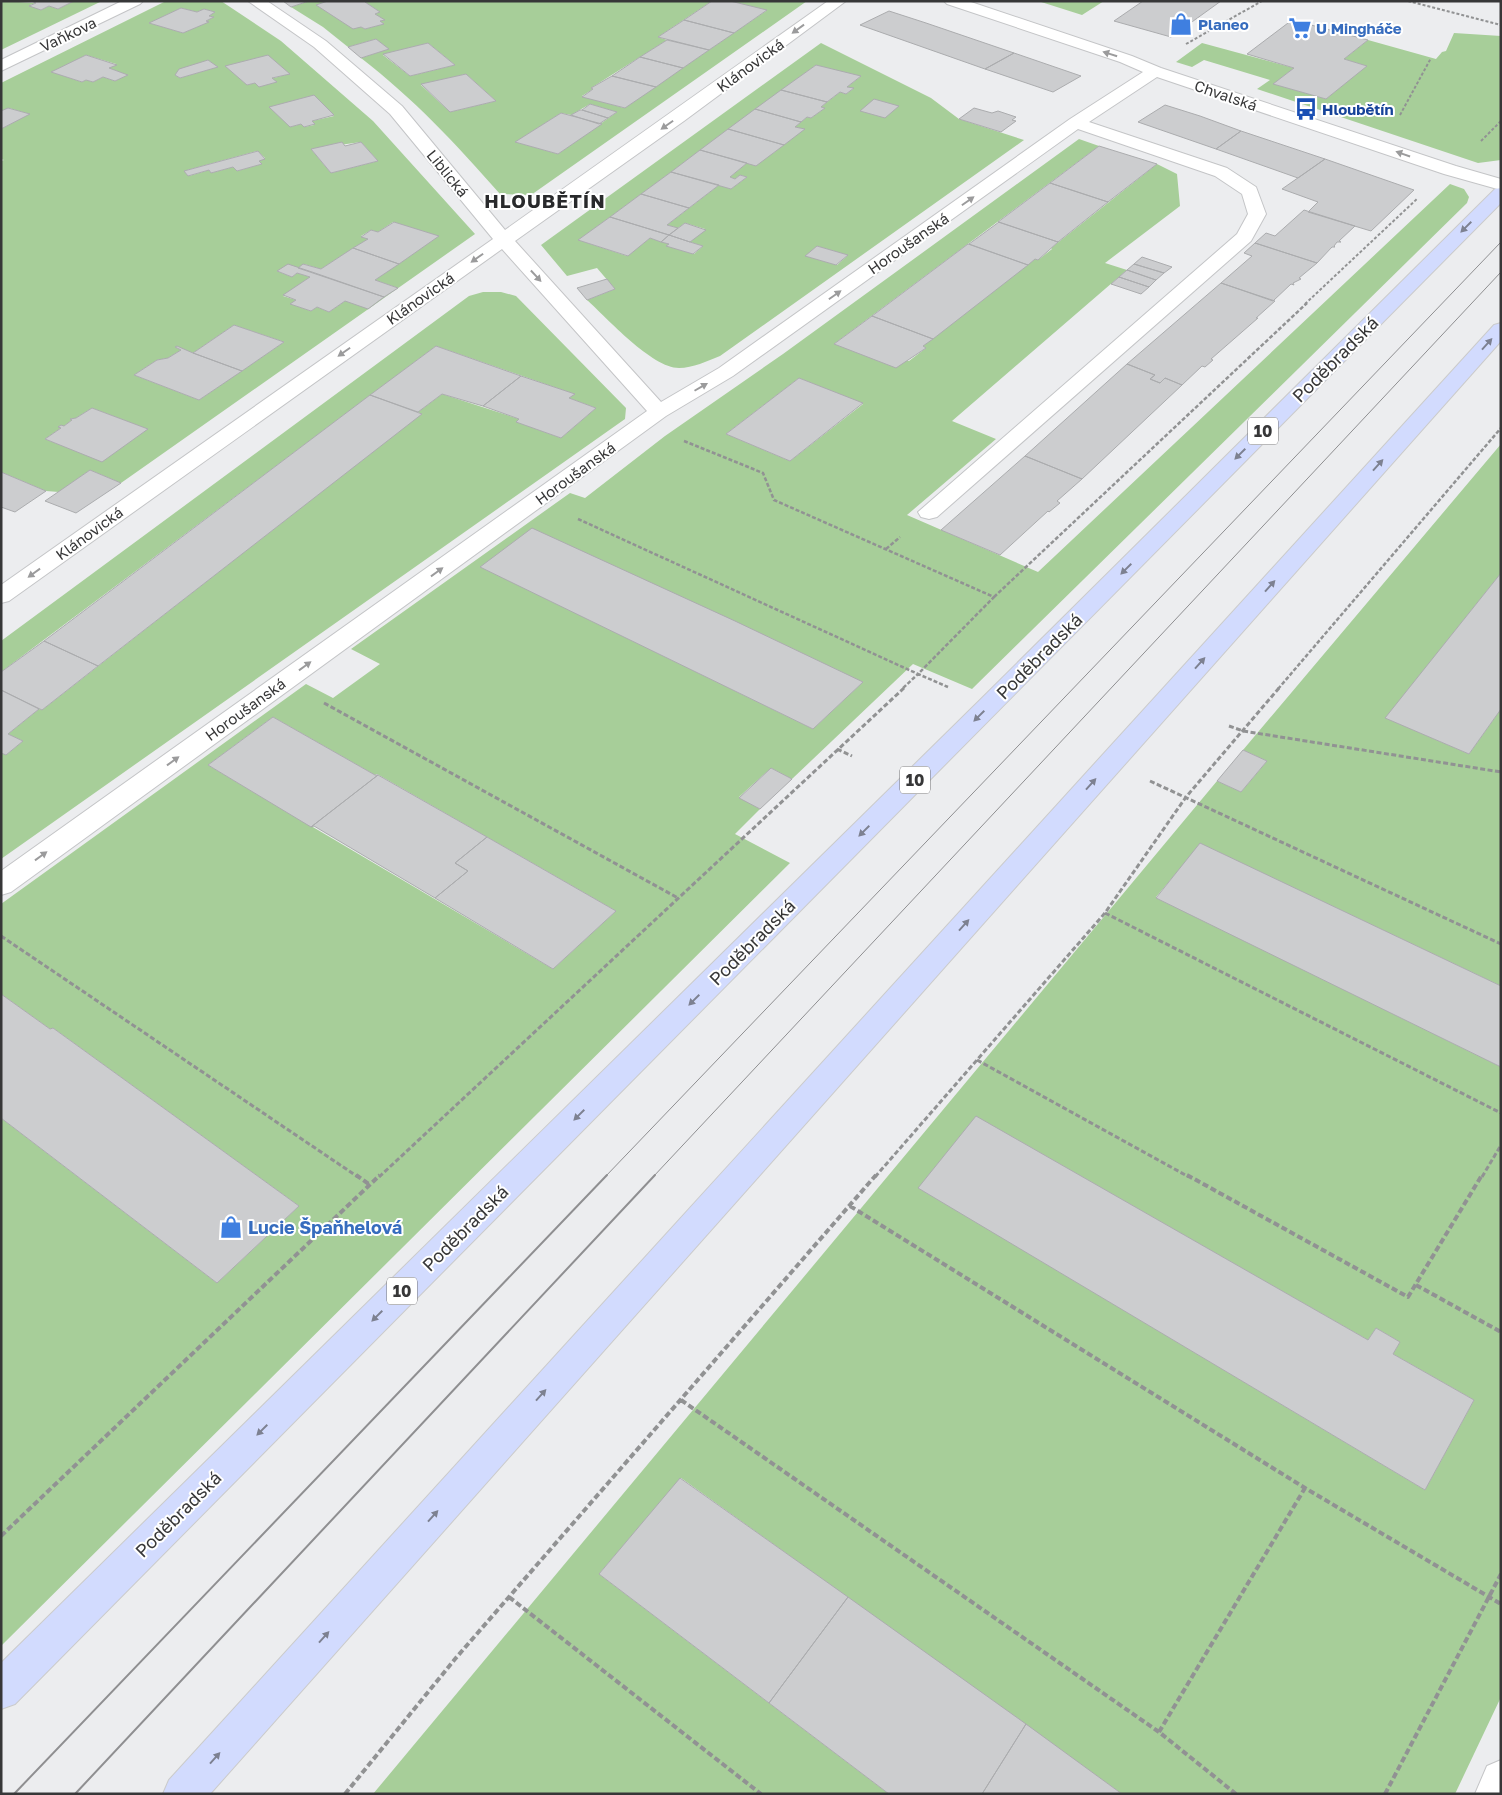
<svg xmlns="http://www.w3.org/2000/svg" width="1502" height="1795" viewBox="0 0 1502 1795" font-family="'Golos Text',sans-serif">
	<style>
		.green { fill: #a7ce99; fill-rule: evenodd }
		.building { fill: #cccdcf; stroke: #abacae }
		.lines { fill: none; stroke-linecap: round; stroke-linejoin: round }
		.minor-casing { stroke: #c4c5c7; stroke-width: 2 }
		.major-casing { stroke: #cbcbcb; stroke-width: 2 }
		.path-far3 { stroke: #919293; stroke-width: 2; stroke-dasharray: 3 2; stroke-linecap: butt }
		.path-far2 { stroke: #919293; stroke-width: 2.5; stroke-dasharray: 4 2; stroke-linecap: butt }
		.path-far1 { stroke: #919293; stroke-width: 3; stroke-dasharray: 5 2.5; stroke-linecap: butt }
		.path { stroke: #919293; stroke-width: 4; stroke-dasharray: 6 3; stroke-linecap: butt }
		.minor { fill: #fff; fill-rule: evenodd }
		.major { fill: #d2dbfe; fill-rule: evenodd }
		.tram-far1 { stroke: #8f8f91; stroke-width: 1 }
		.tram { stroke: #8f8f91; stroke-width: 2 }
		.oneway { fill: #9b9b9c }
		.oneway2 { fill: #7d8191 }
		.labels { text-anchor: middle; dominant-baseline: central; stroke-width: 4; stroke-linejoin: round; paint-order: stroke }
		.far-shop-label { font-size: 15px; font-weight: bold; fill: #366cbe; stroke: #fff; text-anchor: start }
		.far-street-label { font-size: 15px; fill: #373738; stroke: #fff }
		.far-transit-label { font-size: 15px; font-weight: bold; fill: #164399; stroke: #fff; text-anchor: start }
		.shield { fill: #fff; stroke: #737374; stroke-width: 1 }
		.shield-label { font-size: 16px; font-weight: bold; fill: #373738 }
		.street-label { font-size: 18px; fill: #373738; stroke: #fff }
		.shop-label { font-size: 18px; font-weight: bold; fill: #366cbe; stroke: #fff; text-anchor: start }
		.far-district-label { font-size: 19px; font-weight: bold; letter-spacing: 1px; fill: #28292b; stroke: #fff }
	</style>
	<rect width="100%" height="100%" fill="#ecedef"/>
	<path class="green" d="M1 1 36 3 30 5 41 10 49 6 58 9 74 1H102L1 50Z
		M166 1H221L281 41 373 121 475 234 121 483 90 470 59 492 46 491 1 472V161L4 160 1 159V129L29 114 9 108 1 111V83ZM181 8 197 12 204 9 215 12 209 16 214 17 206 21 208 22 183 33 150 23ZM86 55 116 64 109 68 127 75 115 81 103 77 93 82 86 80 82 82 52 72ZM208 60 217 67 180 78 175 75ZM226 66 289 74 247 85ZM314 95 334 116 312 121 314 125 304 127 301 124 290 127ZM361 142 378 161 331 173 311 149ZM257 151 265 158 259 161 261 164 237 171 233 167 211 173 209 170 189 176 184 171ZM393 222 438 236 375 280 398 288 384 297 345 301 329 312 317 307 311 311 291 304 296 300 283 296 310 277 297 273 292 277 277 271 298 268 304 264 321 269 368 239 361 236 371 230 378 232ZM234 325 284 342 199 400 134 375 157 360 168 358 181 350 175 347 193 353ZM92 408 147 429 102 461 45 439 61 428 59 427 64 426 72 420 70 419 76 418Z
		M309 1H328L317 5 365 29 383 24 380 21 384 20 375 14 380 12 365 2 369 1H712L658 37 667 40 591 88 593 89 582 96 624 108 766 11 730 1H807L531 195 500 194C455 143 414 99 361 58L388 49 376 39 348 47 323 27 291 7ZM428 43 455 65 410 76 383 55ZM466 74 496 101 450 112 421 85ZM590 104 617 112 558 154 516 142 561 113 571 115Z
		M1038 1H1104L1082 15Z
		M1454 33 1501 36V160L1478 163 1257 89 1270 80 1204 60 1192 67 1176 62 1202 43 1294 68 1274 84 1326 99 1366 66 1344 59 1368 40 1436 59 1442 52 1446 51Z
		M821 43 931 98 959 119 1024 140 720 356C707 361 693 368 679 368 652 368 607 318 587 300L615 289 597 268 567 276 541 245ZM816 65 860 77 847 87 853 89 846 94 840 92 821 107 825 108 811 118 807 117 795 127 804 129 772 154 747 163 730 177 735 179 740 175 747 177 731 189 719 185 667 225 678 228 685 223 705 229 690 242 703 246 694 254 667 246 669 244 650 238 627 256 579 240ZM817 246 847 255V256L837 265 806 256Z
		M1079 139 1099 146 834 344 909 361 926 348 923 346 1035 259 1038 260 1052 249 1051 248 1157 164 1177 174 1180 206 1105 263 1127 270 952 421 996 439 907 515 1038 572 1450 184 1464 189 1469 197 1467 203 972 689 913 664 792 779 771 768 739 797 760 809 735 834 790 863 1 1646V1118L217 1283 299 1206 53 1028 50 1029 1 994V904L306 684 333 698 380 664 351 649 570 493 585 498 665 436 783 354ZM799 378 863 404 790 461 726 434ZM481 567 863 682 813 729ZM273 717 375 775 377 774 616 911 553 969 208 765Z
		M483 292H501L516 296 626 408 625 419 1 859V753L6 755 23 741 8 734 39 709 42 710 421 414 418 412 442 394 519 419 517 422 561 438 596 408 569 398 574 394 436 346 1 672V641L469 296Z
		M1501 444V573L1386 718 1469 754 1501 709V986L1201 844 1156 897 1501 1067V1697L1455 1794H1122L681 1478 599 1574 889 1794H373L1217 781 1241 792 1267 761 1243 750ZM976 1117 1368 1340 1376 1328 1400 1342 1393 1354 1474 1400 1425 1490 919 1188Z"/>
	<path class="building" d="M31 1H74L58 9 49 6 41 10 29 6 36 3Z
		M283 1H309L291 7Z
		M328 1H369L365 2 380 12 375 14 385 20 380 21 384 24 365 29 361 27 353 29 316 5Z
		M712 1H730L767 10 734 33 684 20Z
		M1143 1H1221L1171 37 1114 21Z
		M181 8 197 12 204 9 215 12 209 16 214 17 206 21 209 22 183 33 149 23Z
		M889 11 926 23 1014 53 985 69 860 25Z
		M684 20 734 33 709 50 658 37Z
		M1292 20 1368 40 1344 59 1367 66 1326 99 1273 84 1294 68 1247 54Z
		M376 39 389 49 361 58 348 47Z
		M667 40 709 50 683 68 640 57Z
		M428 43 455 65 410 76 383 54Z
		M1014 53 1081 76 1053 92 985 69Z
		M86 55 117 65 109 68 128 75 115 81 103 77 93 82 86 80 82 82 51 72Z
		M268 55 290 74 272 78 277 82 259 87 255 83 247 85 225 66Z
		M640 57 683 68 656 87 612 76Z
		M208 60 218 67 180 78 175 75 179 69Z
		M816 65 861 76 847 87 854 88 846 94 840 92 827 102 781 90Z
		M466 74 496 101 450 112 421 84Z
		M612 76 656 87 625 108 582 97 593 89 591 88Z
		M781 90 827 102 821 107 825 108 811 118 807 117 801 122 755 109Z
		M314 95 334 115 312 121 315 124 304 127 301 124 290 127 269 107Z
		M874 99 899 106 885 118 860 111Z
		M590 104 617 112 608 118 582 110Z
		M1165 105 1200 116 1241 131 1216 149 1138 122Z
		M8 108 30 114 1 129V111Z
		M974 108 992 113 998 111 1016 117 1012 120 1016 121 1001 132 959 119Z
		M755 109 801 122 795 127 805 129 784 145 728 129Z
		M580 110H582L608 118 599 124 571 115Z
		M561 113 602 124 558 154 515 142Z
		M728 129 784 145 756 166 700 150Z
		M1241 131 1325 159 1298 178 1216 149Z
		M342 142 345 146 361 142 378 161 331 173 311 149Z
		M1099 146 1157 164 1108 202 1050 183Z
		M700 150 747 163 730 177 735 179 740 175 747 177 731 189 671 172Z
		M258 151 265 159 259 161 262 164 237 171 233 167 211 173 209 170 188 176 184 171Z
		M1325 159 1414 190 1371 231 1308 212 1318 202 1282 189Z
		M671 172 719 185 689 208 641 194Z
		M1050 183 1108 202 1058 242 998 222Z
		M641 194 689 208 667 225 678 228 669 235 610 217Z
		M1304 210 1355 226 1339 241 1341 242H1337L1334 246 1335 247H1332L1317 263 1255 243 1266 233 1275 236Z
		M610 217 669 235 661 242 650 238 628 256 578 240Z
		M394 222 439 236 399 264 353 248 368 239 361 237 371 230 378 232Z
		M999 222 1058 242 1038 260 1035 259 1028 265 969 244Z
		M685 223 706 230 690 242 669 235Z
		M669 235 690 242 703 246 693 254 666 246 669 244 661 242Z
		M1255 243 1317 263 1299 278 1301 279 1293 283 1294 285 1291 284 1273 301 1221 283 1252 256 1244 253Z
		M968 244 1028 265 933 339 872 316Z
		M817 246 848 255 836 265 805 256Z
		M353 248 399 264 375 280 398 288 384 297 298 268 303 264 321 269Z
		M1142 257 1172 267 1164 273 1134 264Z
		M288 264 315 273 384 297 368 309 345 301 329 312 317 307 311 311 290 304 296 300 283 295 310 277 297 273 292 277 277 271Z
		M1134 264 1164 273 1156 280 1127 270Z
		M1127 270 1156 280 1149 287 1119 277Z
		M1119 277 1149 287 1141 294 1111 284Z
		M607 279 615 289 587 300 577 288Z
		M1221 283 1275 301 1256 318H1258L1211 359 1213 360 1205 367 1202 366 1182 385 1165 378 1160 383 1150 379 1155 375 1127 364Z
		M872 316 933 339 923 346 926 348 896 368 834 344Z
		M234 325 284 342 242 371 193 353Z
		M177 346 193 353 242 371 199 400 134 375 157 360 168 358 181 350 175 347Z
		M436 346 521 376 483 406 442 394 418 412 370 395Z
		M1127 364 1155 375 1150 379 1160 383 1165 378 1182 385 1082 479 1025 456Z
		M521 376 575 394 569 398 596 408 561 438 516 422 519 419 483 406Z
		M799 378 863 403 790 461 726 434Z
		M370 395 422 414 98 666 44 641Z
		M92 408 148 429 102 462 45 439 61 428 58 427 61 425 64 426 72 420 70 419 76 418Z
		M1025 456 1082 479 1057 501 1060 503 1049 512 1048 511 1000 555 941 530Z
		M90 470 121 483 76 513 45 501Z
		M1 472 46 491 15 512 1 507Z
		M532 528 735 621 863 682 813 729 480 567Z
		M1501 573V709L1469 754 1385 718Z
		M44 641 98 666 42 710 1 690V672Z
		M1 690 39 709 8 734 23 741 6 755 1 753Z
		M273 717 375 775H378L311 827 208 765Z
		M1243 750 1267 761 1241 792 1217 781Z
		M771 768 792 779 760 809 739 798Z
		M378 775 487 837 455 863 468 871 435 898 314 826 311 827Z
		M487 837 616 911 553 969 435 898 468 871 455 863Z
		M1200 843 1501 986V1067L1156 898Z
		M1 994 50 1029 53 1028 299 1206 217 1283 1 1118Z
		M976 1116 1368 1340 1376 1328 1400 1342 1393 1354 1474 1400 1425 1490 918 1188Z
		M680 1478 848 1597 769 1703 599 1574Z
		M848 1597 1026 1724 982 1794H889L769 1703Z
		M1026 1724 1122 1794H982Z"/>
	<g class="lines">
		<defs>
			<path id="minor" d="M122 1H143L140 4 1 71V60Z
				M248 1H267L326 41 402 106 505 230 828 1H846L684 121 515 241 661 402 719 368 1070 119 1143 72 1120 62 947 4 944 1H968L1132 56 1161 68 1456 166 1501 179V190L1444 174 1157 77 1089 122 1227 168 1256 187 1266 214 1251 241 937 517 929 519 921 517 918 512 1237 234 1248 214 1242 194 1215 176 1078 129 733 376 666 416 11 892 1 895V871L647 411 502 249 9 601 1 603V585L493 239 390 114 314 47Z
				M1501 1760V1794H1475L1487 1766Z"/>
			<path id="major" d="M1501 188V203L15 1704 1 1709V1663L980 700 1495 189Z
				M1501 323V341L210 1794H163L169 1780 1494 325Z"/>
		</defs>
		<use href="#minor" class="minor-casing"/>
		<use href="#major" class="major-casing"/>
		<path class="path-far3" d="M1408 1 1501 25
			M1186 44 1262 1
			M1400 115 1431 58
			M1481 141 1501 121
			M1305 304 1418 198"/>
		<path class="path-far2" d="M684 441 763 473 774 500 994 597 918 674 948 687
			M578 519 918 674 902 689
			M886 549 900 537
			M994 597 1307 303
			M1278 689 1501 428"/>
		<path class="path-far1" d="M324 703 678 898
			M1229 726 1243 731 1501 772
			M837 749 852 756
			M1150 781 1501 944
			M1105 913 1501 1113
			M1 936 358 1177
			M977 1060 1189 1177
			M379 1177 904 688
			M875 1177 1105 913 1186 797 1279 688
			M1482 1177 1501 1145"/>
		<path class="path" d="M356 1175 370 1185
			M1187 1175 1408 1297 1482 1175
			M850 1206 1305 1488 1501 1604
			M1416 1285 1501 1332
			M681 1400 1159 1732 1236 1794
			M1 1536 380 1175
			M509 1597 761 1794
			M1159 1732 1305 1488
			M345 1794 455 1659 876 1175
			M1385 1794 1501 1574"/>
		<use href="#minor" class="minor"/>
		<use href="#major" class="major"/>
		<path class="tram-far1" d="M605 1177 1501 242
			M653 1177 1501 272"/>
		<path class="tram" d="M14 1794 607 1175
			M75 1794 655 1175"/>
	</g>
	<defs><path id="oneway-solid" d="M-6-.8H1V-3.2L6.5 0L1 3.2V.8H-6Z" transform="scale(1.25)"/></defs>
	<g class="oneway">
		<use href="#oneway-solid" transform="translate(798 29) rotate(144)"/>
		<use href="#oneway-solid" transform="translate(1110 54) rotate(-162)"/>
		<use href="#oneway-solid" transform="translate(667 125) rotate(145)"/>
		<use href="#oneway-solid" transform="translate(1403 154) rotate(-161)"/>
		<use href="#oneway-solid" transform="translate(968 201) rotate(-35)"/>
		<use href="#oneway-solid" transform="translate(477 258) rotate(145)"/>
		<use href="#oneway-solid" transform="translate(536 276) rotate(47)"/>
		<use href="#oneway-solid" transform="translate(835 295) rotate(-35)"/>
		<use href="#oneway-solid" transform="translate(344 352) rotate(145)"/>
		<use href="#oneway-solid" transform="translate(701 387) rotate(-30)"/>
		<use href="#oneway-solid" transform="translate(437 572) rotate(-36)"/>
		<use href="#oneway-solid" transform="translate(34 573) rotate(144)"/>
		<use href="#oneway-solid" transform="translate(305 666) rotate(-36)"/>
		<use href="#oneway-solid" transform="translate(173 761) rotate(-36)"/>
		<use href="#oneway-solid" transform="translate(41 856) rotate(-36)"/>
	</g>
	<g class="oneway2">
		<use href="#oneway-solid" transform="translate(1466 227) rotate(135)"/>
		<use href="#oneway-solid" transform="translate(1487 344) rotate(-48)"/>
		<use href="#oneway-solid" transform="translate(1240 454) rotate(135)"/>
		<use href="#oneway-solid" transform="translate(1378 465) rotate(-48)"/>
		<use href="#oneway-solid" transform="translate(1126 569) rotate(135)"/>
		<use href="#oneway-solid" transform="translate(1270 586) rotate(-48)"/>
		<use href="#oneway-solid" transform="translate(1200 663) rotate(-48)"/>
		<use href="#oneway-solid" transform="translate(979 716) rotate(135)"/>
		<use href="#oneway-solid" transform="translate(1091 784) rotate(-48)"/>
		<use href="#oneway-solid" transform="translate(864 831) rotate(135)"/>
		<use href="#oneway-solid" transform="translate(964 925) rotate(-48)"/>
		<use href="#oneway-solid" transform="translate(694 1000) rotate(135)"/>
		<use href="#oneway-solid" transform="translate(579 1115) rotate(135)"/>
		<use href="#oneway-solid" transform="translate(377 1316) rotate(135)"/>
		<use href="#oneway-solid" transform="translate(541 1395) rotate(-48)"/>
		<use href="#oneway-solid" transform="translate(262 1430) rotate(135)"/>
		<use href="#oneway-solid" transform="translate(433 1516) rotate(-48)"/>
		<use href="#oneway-solid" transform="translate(324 1637) rotate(-48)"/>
		<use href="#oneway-solid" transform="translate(215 1758) rotate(-48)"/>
	</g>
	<defs>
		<symbol id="shop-bare" viewBox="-9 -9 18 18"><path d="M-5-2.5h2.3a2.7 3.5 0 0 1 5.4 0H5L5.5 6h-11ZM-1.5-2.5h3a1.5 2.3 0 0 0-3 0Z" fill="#3f7fe0" stroke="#fff" stroke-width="2.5" paint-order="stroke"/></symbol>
		<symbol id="supermarket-bare" viewBox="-9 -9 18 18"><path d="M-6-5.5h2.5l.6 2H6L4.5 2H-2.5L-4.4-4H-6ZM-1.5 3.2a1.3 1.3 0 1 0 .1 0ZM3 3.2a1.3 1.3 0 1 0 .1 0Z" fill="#3f7fe0" stroke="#fff" stroke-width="2.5" paint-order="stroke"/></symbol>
		<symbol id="bus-bare" viewBox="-9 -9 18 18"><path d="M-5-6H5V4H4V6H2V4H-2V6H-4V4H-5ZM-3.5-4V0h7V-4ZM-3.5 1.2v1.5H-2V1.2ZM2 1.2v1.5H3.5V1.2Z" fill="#1a4fb4" stroke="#fff" stroke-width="2.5" paint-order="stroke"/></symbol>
	</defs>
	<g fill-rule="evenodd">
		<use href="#shop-bare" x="1165" y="8" width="32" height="32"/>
		<use href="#supermarket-bare" x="1284" y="12" width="32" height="32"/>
		<use href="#bus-bare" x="1290" y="93" width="32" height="32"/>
		<use href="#shop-bare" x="215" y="1211" width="32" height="32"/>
	</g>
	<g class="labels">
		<g class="far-shop-label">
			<text x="1198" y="24">Planeo</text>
			<text x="1316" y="28">U Mingháče</text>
		</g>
		<g class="far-street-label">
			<text transform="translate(68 34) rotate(-26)">Vaňkova</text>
			<text transform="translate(750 65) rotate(-36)">Klánovická</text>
			<text transform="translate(1226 95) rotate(19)">Chvalská</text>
			<text transform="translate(448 173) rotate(51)">Liblická</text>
			<text transform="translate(908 243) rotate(-35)">Horoušanská</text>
			<text transform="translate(420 298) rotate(-35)">Klánovická</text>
			<text transform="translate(575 473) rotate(-36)">Horoušanská</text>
			<text transform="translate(89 533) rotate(-36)">Klánovická</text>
			<text transform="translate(245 709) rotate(-36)">Horoušanská</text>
		</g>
		<g class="far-transit-label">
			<text x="1322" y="109">Hloubětín</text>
		</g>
		<g class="shield">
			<rect x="1248" y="417.5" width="30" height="27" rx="4"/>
			<rect x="900" y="766.5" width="30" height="27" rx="4"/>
			<rect x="387" y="1277.5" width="30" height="27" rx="4"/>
		</g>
		<g class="shield-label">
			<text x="1263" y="431">10</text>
			<text x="915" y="780">10</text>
			<text x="402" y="1291">10</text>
		</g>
		<g class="street-label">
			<text transform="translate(1335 359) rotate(-45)">Poděbradská</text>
			<text transform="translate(1039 656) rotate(-45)">Poděbradská</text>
			<text transform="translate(752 942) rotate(-45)">Poděbradská</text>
			<text transform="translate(465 1228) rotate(-45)">Poděbradská</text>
			<text transform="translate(178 1514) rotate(-45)">Poděbradská</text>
		</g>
		<g class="shop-label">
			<text x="248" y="1227">Lucie Špaňhelová</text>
		</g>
		<g class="far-district-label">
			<text x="545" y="200">HLOUBĚTÍN</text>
		</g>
	</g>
	<rect width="1502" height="1795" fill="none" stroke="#373738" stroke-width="5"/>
</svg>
